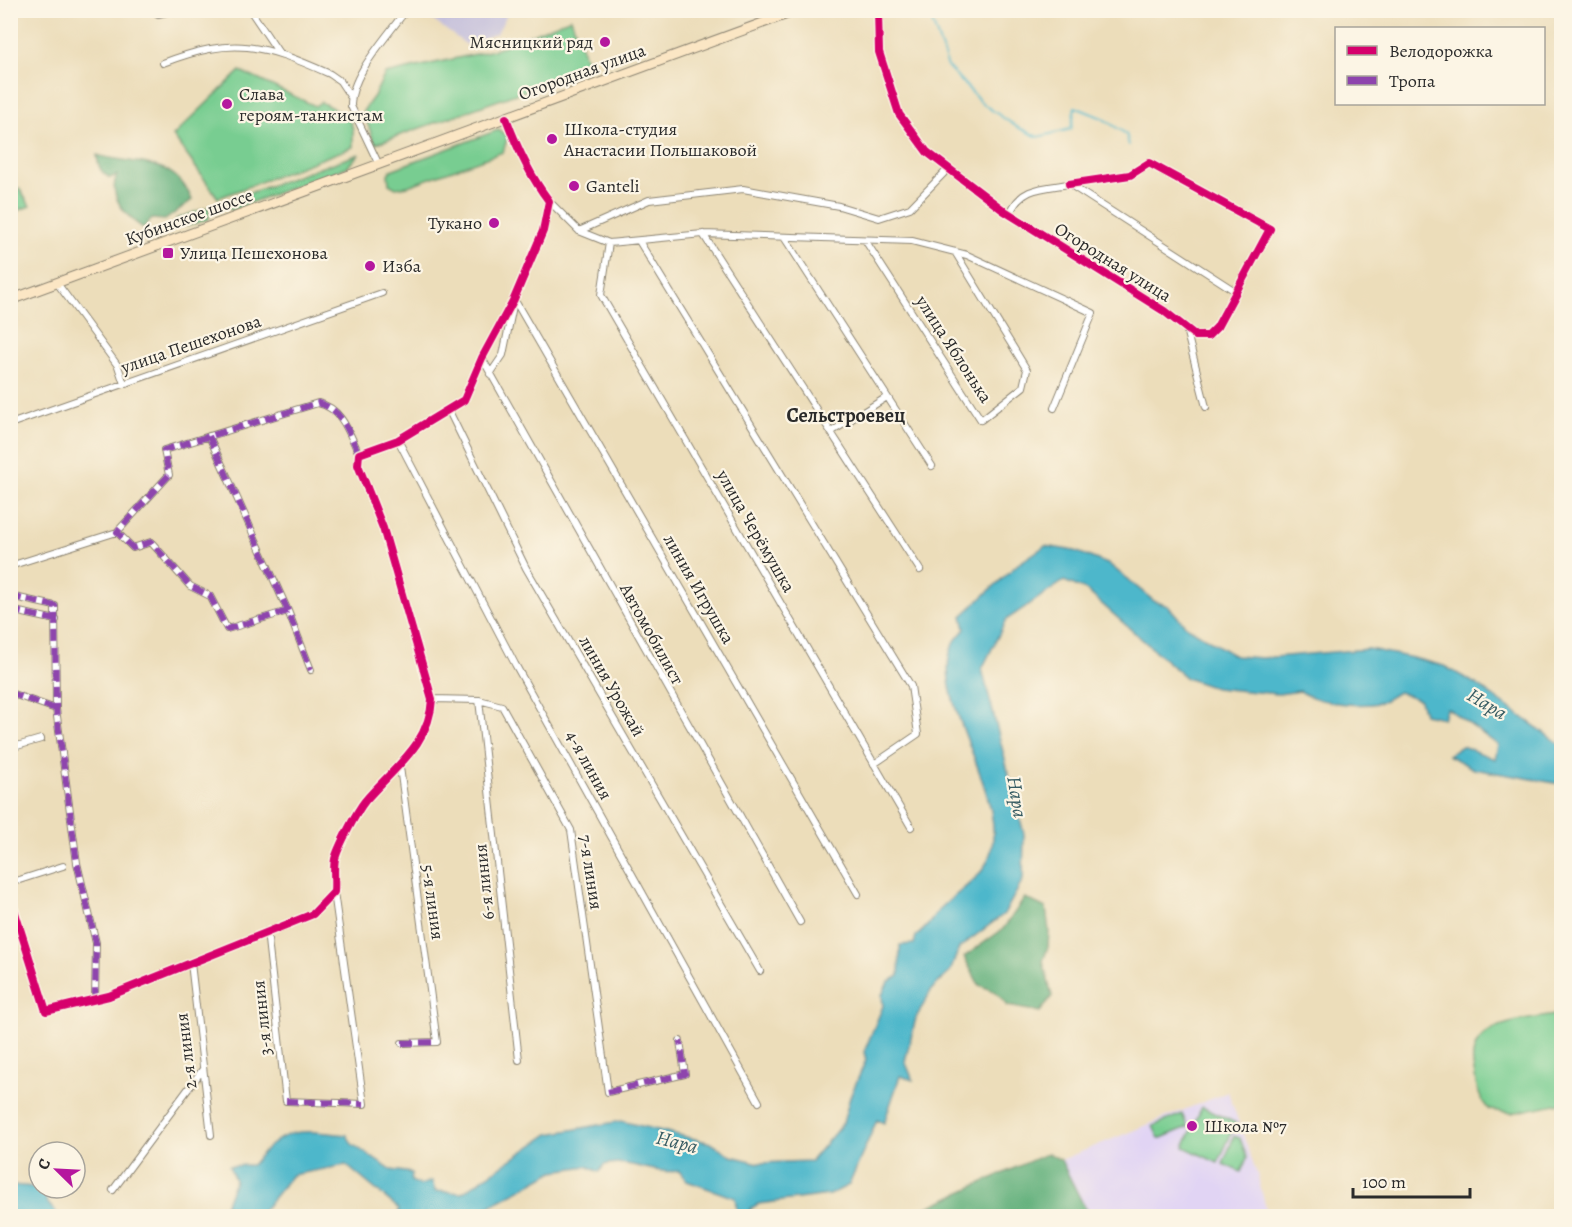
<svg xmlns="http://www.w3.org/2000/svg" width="1572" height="1227" viewBox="0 0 1572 1227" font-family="Alegreya,serif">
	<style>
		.built { fill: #e1d4f4 }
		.industrial { fill: #c5c0db }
		.green { fill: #78cd91; stroke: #527c5e; stroke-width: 1.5 }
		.forest { fill: #62b07b; stroke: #466e53; stroke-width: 1.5 }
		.water { fill: #4db7cb; stroke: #3c717b; stroke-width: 1.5 }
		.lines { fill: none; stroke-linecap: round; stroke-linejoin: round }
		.stream { stroke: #4db7cb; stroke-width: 2 }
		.street-casing { stroke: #8c8472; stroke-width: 8 }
		.secondary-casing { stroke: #8c8472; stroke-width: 11 }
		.street { stroke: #fff; stroke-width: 6 }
		.secondary { stroke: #fbe6c4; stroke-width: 9 }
		.quiet { stroke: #8e44ad; stroke-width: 6; stroke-dasharray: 12 6; stroke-linecap: butt }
		.cycleway-casing { stroke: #fcf5e5; stroke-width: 11 }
		.cycleway { stroke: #d6006c; stroke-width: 8 }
		.poi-dot { fill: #b5179e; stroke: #fcf5e5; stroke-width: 2 }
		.labels { text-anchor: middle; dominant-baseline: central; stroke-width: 4.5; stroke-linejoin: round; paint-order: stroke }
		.poi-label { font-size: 18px; fill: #2b2b2b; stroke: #fcf5e5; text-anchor: start }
		.street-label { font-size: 18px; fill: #2b2b2b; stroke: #fcf5e5 }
		.neighbourhood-label { font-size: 20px; font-weight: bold; fill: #2b2b2b; stroke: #fcf5e5 }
		.water-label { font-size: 20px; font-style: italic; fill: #375c63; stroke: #fcf5e5 }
	</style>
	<rect width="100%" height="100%" fill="#fcf5e5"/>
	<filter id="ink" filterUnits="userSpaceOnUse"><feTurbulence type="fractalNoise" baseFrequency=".0167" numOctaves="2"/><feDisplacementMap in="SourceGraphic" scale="12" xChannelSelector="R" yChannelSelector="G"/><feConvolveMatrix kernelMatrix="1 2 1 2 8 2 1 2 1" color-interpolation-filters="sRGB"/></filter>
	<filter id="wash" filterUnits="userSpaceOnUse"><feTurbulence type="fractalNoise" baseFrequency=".008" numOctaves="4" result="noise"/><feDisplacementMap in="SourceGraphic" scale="24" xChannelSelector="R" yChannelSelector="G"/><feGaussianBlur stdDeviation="1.35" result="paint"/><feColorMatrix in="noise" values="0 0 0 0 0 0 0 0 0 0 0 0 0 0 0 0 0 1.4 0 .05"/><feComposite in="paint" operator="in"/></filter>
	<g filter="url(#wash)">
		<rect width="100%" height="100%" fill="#ecddba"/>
		<path class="built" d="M1228 1092 1257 1174 1268 1216H1089L1061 1160Z"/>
		<path class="industrial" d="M427 10H509V11L497 33 467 45 424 14Z"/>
		<path class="green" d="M571 18 589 68 375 144 363 111 374 96 385 74 494 50Z
			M240 71 315 106 321 102 348 116 353 129V147L218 198 173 136Z
			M498 130 508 136 503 152 408 186 396 188 389 184 388 174 391 170Z
			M359 154 347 167 231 210 224 202Z
			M19 188 30 206 11 213V191Z
			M209 207V219L187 226 176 219Z
			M1561 1014V1103L1512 1113 1489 1110C1478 1097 1477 1088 1474 1071 1463 1020 1525 1021 1561 1014Z
			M1202 1107 1236 1123 1218 1163 1184 1147Z
			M1182 1114 1188 1127 1159 1139 1153 1126Z
			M1234 1136 1240 1138 1247 1158 1241 1172 1223 1164Z"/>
		<path class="forest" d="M97 155C134 166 174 155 192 200L165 220 152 219 143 228C127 217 107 196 117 175L110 178C100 172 98 166 97 155Z
			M1025 898 1046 908 1049 931 1048 947 1043 961 1052 996 1040 1012 1008 1006 996 992 979 985 964 957 1003 929Z
			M1048 1153 1061 1160 1089 1216H908Z"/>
		<path class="water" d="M1045 546 1075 551 1110 565 1154 601 1168 606 1186 626 1235 656 1262 658 1369 649 1413 658 1444 666 1476 684 1561 745V784L1474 769 1448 755 1462 746 1495 759 1498 745 1447 708 1443 718 1424 714 1420 700 1399 692C1392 695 1385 702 1378 703 1357 707 1317 703 1300 691L1278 694 1215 688 1186 678 1086 590 1064 581 1006 620 982 669 1024 834 1023 880 1004 914 959 948 950 972 932 989 916 1018 905 1061 913 1080 900 1076 884 1123 877 1120 849 1185 829 1195 758 1204 750 1209 753 1216H741L737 1211 735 1198 687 1181 679 1171C653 1175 629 1158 604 1165L599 1172 587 1166 554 1171 472 1216H398L399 1209 346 1165 292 1175 259 1216H221L235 1180 229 1166 252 1165C284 1125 299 1130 347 1135L352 1144 391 1170 412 1173 411 1181 420 1185 432 1181 435 1191 462 1193 549 1134 621 1121 711 1143 731 1156 759 1163 811 1161 843 1123 850 1097 866 1060 864 1052 883 1006 882 995 888 982 899 976 900 945 914 944 916 936C931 926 931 917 943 906 955 894 974 883 983 869 1025 808 923 698 954 643 956 638 962 633 965 629L962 616 1018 564Z
			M11 1185 47 1188 46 1201 59 1216H11Z"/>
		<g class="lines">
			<path class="stream" d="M928 10 948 67 983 104 1017 127 1038 137 1071 129 1075 107 1102 118 1126 134 1129 145"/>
		</g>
	</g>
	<g filter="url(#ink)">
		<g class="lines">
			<defs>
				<path id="street" d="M152 10 158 14 176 10
					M250 10 279 53
					M392 10 402 16
					M878 10 879 52 899 114 927 152 1003 210 1164 311 1196 336H1208L1217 327 1270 229 1149 163 1130 175 1069 184
					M163 63C233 36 263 44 330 74L340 81 350 96
					M379 165 351 106C350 75 388 36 406 10
					M549 201 579 231 609 243 703 234 912 241 967 255 1093 313 1054 408
					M1010 214C1020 187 1043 188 1069 184L1235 291
					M579 231 649 200 743 189 839 206 879 218 910 208 948 169
					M703 234 920 570
					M784 237 932 466
					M865 240 981 420 1023 387 1027 370 955 252
					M639 241 911 686 918 734 874 764
					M609 243 601 295 911 827
					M57 283 118 366 124 384
					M514 299 858 894
					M1186 329 1206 407
					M482 358 800 922
					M490 374 503 355 513 306
					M448 409 526 568 760 971
					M10 424 382 293
					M831 432 887 397
					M209 436 288 611 311 670
					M398 440 515 664 759 1102
					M117 532 133 548 151 542 190 586 210 596 227 629 288 611
					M10 566 117 532 169 475 164 450 318 403C342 408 349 433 359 454
					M10 596 55 606 56 709 77 863 96 943 95 1000
					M10 610 56 620
					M10 693 56 709
					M432 699 479 700 502 706 571 830 608 1092 685 1074 680 1041
					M479 700 519 1060
					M10 748 41 739
					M400 767 437 1042 402 1043
					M10 883 63 866
					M10 897 46 1011 109 996 313 914 334 892C335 881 333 869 335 859 338 847 357 811 365 801 392 769 430 745 432 699L383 528 358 465 359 454 398 440 464 400 482 358 514 299 543 231 549 201C530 176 517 148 506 118
					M267 931 286 1101 364 1104 334 892
					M191 963 211 1135
					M113 1190 203 1069"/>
				<path id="secondary" d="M10 300 798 10"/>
			</defs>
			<use href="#street" class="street-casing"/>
			<use href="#secondary" class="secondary-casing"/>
			<use href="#street" class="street"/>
			<use href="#secondary" class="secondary"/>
			<path class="quiet" d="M209 436 288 611 311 670
				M10 596 55 606 56 709 77 863 96 943 95 1000
				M10 610 56 620
				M288 611 227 629 210 596 190 586 151 542 133 548 117 532 169 475 164 450 318 403C342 408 349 433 359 454
				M10 693 56 709
				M402 1043 437 1042
				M608 1092 685 1074 680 1041
				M286 1101 364 1104"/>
			<defs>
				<path id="cycleway" d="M878 10 879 52 899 114 927 152 1003 210 1164 311 1196 336H1208L1217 327 1270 229 1149 163 1130 175 1069 184
					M10 897 46 1011 109 996 313 914 334 892C335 881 333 869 335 859 338 847 357 811 365 801 392 769 430 745 432 699L383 528 358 465 359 454 398 440 464 400 482 358 514 299 543 231 549 201C530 176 517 148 506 118"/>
			</defs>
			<use href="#cycleway" class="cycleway-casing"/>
			<use href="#cycleway" class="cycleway"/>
		</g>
	</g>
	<g class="poi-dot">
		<circle cx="605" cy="42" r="6"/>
		<circle cx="227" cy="104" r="6"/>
		<circle cx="552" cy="139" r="6"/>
		<circle cx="574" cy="186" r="6"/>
		<circle cx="494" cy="223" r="6"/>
		<rect x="162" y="247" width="12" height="12" rx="3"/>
		<circle cx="370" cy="266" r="6"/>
		<circle cx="1192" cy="1126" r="6"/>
	</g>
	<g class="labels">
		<g class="poi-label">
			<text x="593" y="42" text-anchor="end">Мясницкий ряд</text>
			<text x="239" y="94">Слава<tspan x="239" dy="21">героям-танкистам</tspan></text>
			<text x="564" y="129">Школа-студия<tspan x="564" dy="21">Анастасии Польшаковой</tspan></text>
			<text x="586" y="186">Ganteli</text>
			<text x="482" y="223" text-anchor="end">Тукано</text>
			<text x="180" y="253">Улица Пешехонова</text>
			<text x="382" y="266">Изба</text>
			<text x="1204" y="1126">Школа №7</text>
		</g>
		<g class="street-label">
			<text transform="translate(582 72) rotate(-20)">Огородная улица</text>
			<text transform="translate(189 217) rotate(-20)">Кубинское шоссе</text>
			<text transform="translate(1113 262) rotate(32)">Огородная улица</text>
			<text transform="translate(191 344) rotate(-19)">улица Пешехонова</text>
			<text transform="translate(954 349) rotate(57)">улица Яблонька</text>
			<text transform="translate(756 531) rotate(60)">улица Черёмушка</text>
			<text transform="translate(699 589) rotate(60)">линия Игрушка</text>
			<text transform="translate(652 634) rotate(61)">Автомобилист</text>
			<text transform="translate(612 686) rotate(60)">линия Урожай</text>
			<text transform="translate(589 765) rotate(61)">4-я линия</text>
			<text transform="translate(591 872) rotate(81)">7-я линия</text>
			<text transform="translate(484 882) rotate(-96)">6-я линия</text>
			<text transform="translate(433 902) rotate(82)">5-я линия</text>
			<text transform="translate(262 1018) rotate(-96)">3-я линия</text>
			<text transform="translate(186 1051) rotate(-97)">2-я линия</text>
		</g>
		<g class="neighbourhood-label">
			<text x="846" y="415">Сельстроевец</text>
		</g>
		<g class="water-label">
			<text transform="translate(1487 704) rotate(31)">Нара</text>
			<text transform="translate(1017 797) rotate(81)">Нара</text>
			<text transform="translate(677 1142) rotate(14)">Нара</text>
		</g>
	</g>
	<rect width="1572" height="1227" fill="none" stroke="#fcf5e5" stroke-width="36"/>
	<rect x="1335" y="27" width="210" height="78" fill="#fcf5e5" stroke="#a8a49b" stroke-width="1.5"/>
	<rect x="1347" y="46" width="30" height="9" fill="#d6006c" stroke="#a8a49b" stroke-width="1.5"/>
	<text x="1389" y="57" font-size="18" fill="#2b2b2b">Велодорожка</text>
	<rect x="1347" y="76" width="30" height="9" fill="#8e44ad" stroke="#a8a49b" stroke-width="1.5"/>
	<text x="1389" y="87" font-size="18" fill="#2b2b2b">Тропа</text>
	<g transform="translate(57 1170) rotate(294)"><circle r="28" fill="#fcf5e5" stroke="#a8a49b" stroke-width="1.5"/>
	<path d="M0-4.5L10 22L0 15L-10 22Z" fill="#b5179e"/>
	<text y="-9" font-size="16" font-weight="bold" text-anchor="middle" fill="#2b2b2b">С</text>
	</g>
	<path d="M1353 1188v9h117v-9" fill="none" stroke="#2b2b2b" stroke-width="3"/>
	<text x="1362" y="1188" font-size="18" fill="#2b2b2b" stroke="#fcf5e5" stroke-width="4.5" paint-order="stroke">100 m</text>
</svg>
